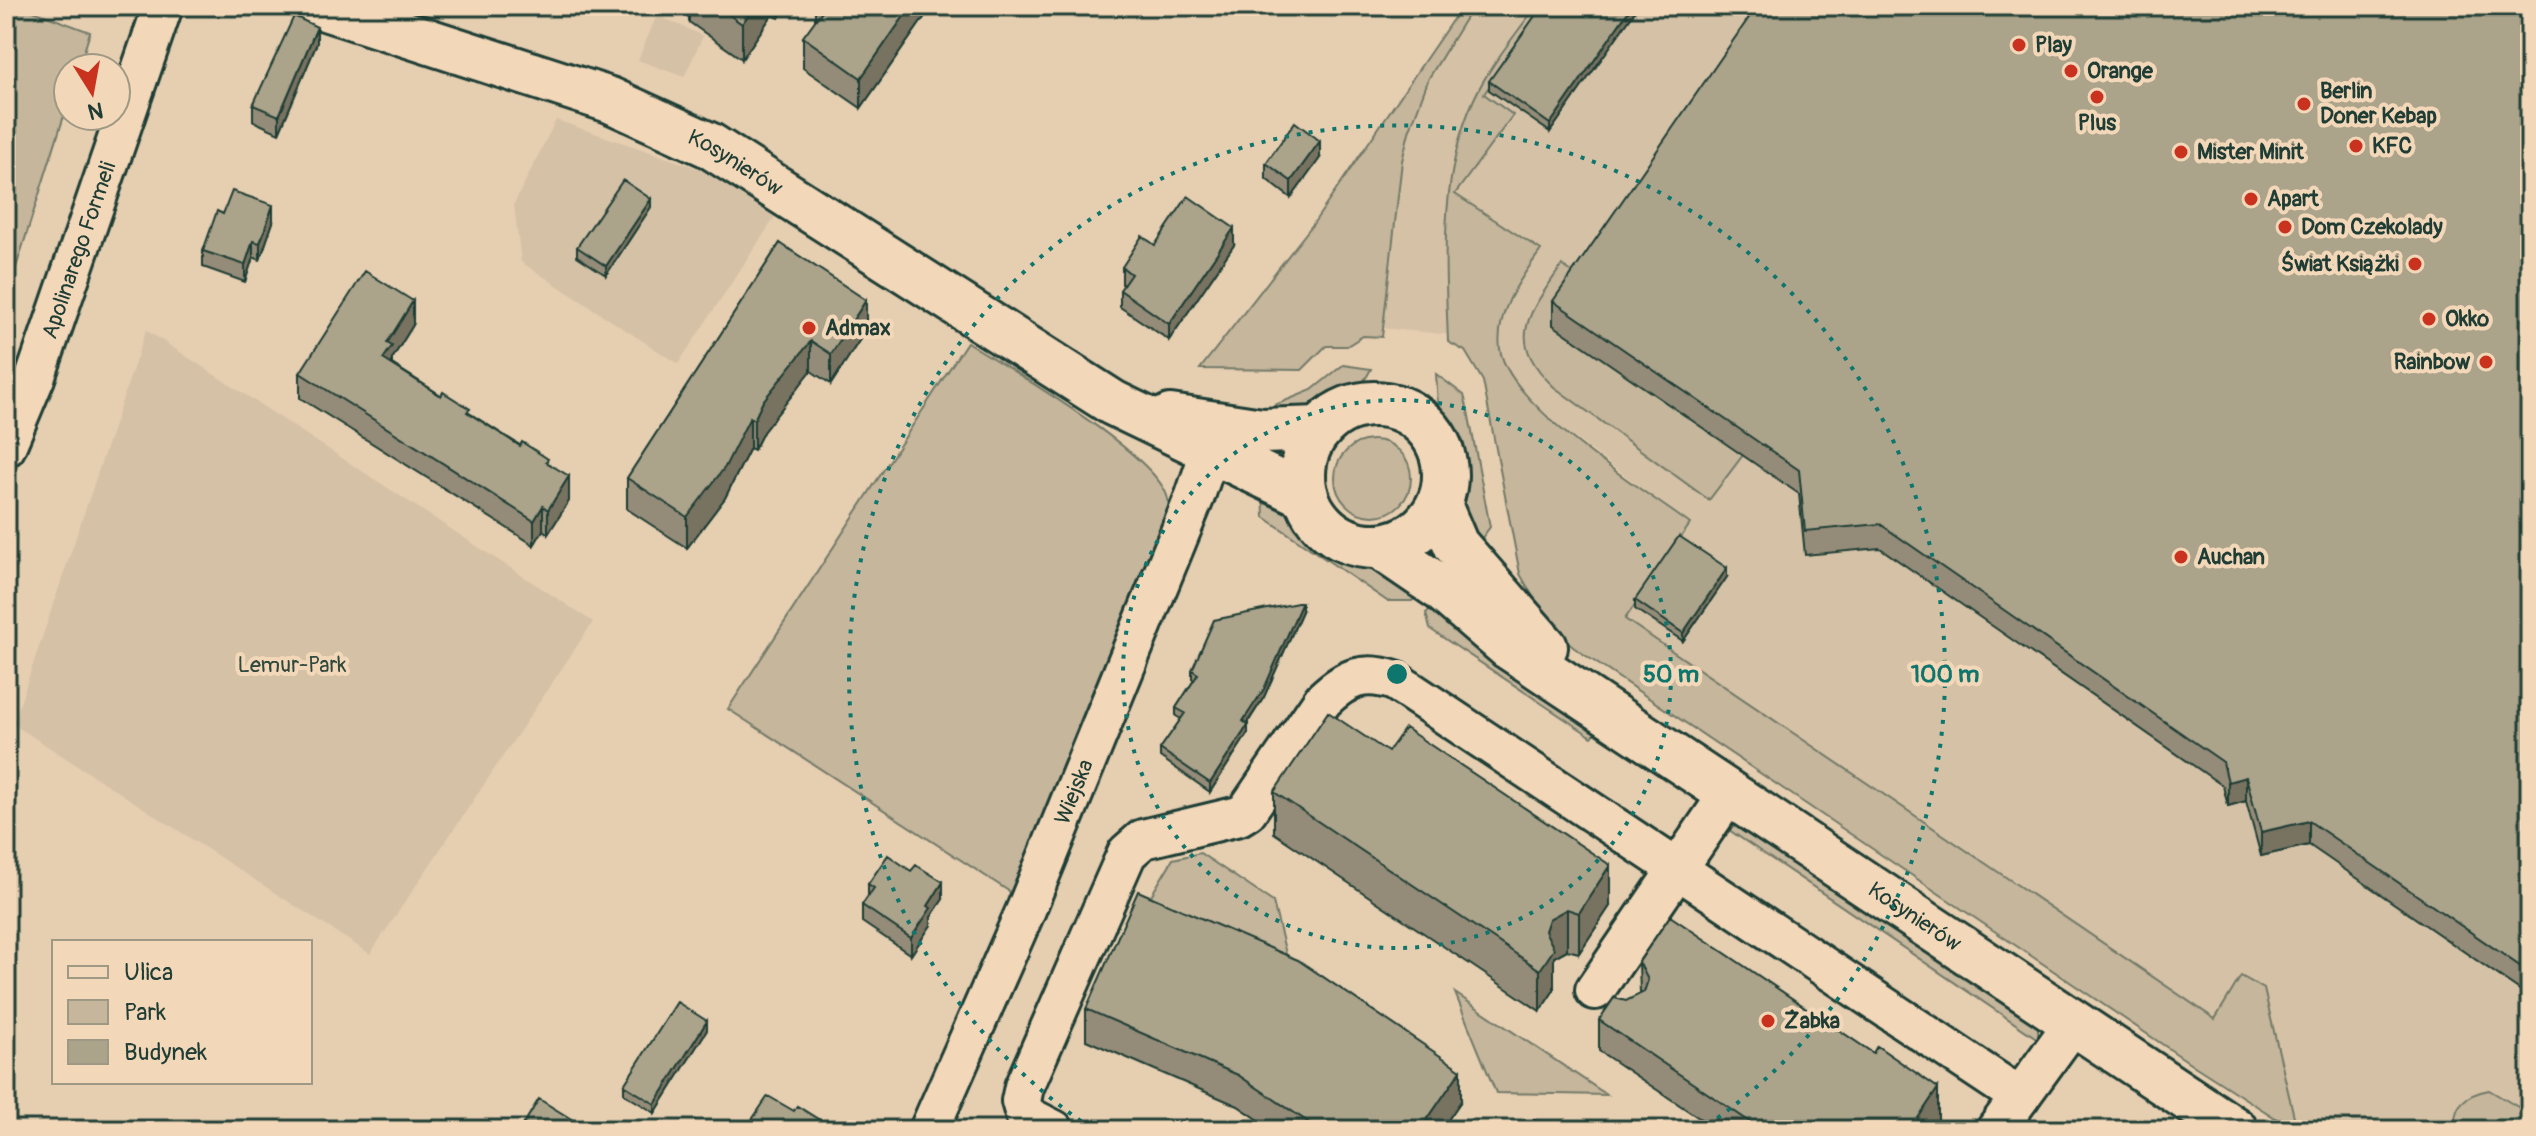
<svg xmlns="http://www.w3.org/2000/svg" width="2536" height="1136" viewBox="0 0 2536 1136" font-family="Pangolin,sans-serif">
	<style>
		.built { fill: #d5c1a6 }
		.green { fill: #c5b69c; stroke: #727a68; stroke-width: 2 }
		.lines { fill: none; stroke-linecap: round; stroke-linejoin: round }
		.street-casing { stroke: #1f3d34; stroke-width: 44 }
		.secondary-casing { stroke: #1f3d34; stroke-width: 50 }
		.street { stroke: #f3d7b9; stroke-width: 38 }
		.secondary { stroke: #f3d7b9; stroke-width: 44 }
		.wall { fill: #948c78; stroke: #1f3d34; stroke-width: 2 }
		.shaded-wall { fill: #787261; stroke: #1f3d34; stroke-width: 2 }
		.building { fill: #aca38b; stroke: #1f3d34; stroke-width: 2 }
		.ring { fill: none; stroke: #0f766e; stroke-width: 4; stroke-dasharray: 4 8 }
		.poi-dot { fill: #c8321e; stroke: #f3d7b9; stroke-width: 3 }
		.labels { text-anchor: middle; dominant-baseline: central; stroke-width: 8; stroke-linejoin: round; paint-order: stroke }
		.poi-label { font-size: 22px; font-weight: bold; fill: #1f3d34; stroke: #f3d7b9; text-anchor: start }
		.street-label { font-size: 22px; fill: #1f3d34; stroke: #f3d7b9 }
		.park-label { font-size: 22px; fill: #30493e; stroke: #f3d7b9 }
		.centre { fill: #0f766e; stroke: #f3d7b9; stroke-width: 4 }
		.ring-label { font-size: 24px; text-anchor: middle; font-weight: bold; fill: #0f766e; stroke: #f3d7b9; stroke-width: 8; stroke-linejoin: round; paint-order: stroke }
	</style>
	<rect width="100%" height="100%" fill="#e6ceb1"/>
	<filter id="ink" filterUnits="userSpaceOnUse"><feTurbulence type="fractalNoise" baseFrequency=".0125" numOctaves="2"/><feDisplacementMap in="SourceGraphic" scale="16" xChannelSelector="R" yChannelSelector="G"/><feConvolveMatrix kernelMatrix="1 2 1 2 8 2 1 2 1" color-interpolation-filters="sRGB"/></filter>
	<g filter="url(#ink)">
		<path class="built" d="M1462 6H2530V1130H2309L2206 1060 2215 1019 1625 619 1690 524 1504 385 1453 335 1360 326 1313 224Z
			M657 15 703 36 684 77 638 60Z
			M556 120 703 170 775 217 678 364 521 262 514 204Z
			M146 330 593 622 370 954 13 724Z"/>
		<path class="green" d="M6 6H20L90 32 79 68H68V103L6 299Z
			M1462 6H1473L1429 78 1409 132 1402 161 1382 337 1363 336 1347 346H1326L1302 370 1200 369 1313 224Z
			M1536 6H1545L1484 94 1513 115 1455 194 1541 250C1521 278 1495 312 1500 349 1509 407 1643 489 1690 524L1625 619 2215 1019 2241 976 2264 989 2295 1121 2309 1130H2294L2196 1067 1573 647 1546 619 1520 574 1483 381 1465 351 1448 342C1445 260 1439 176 1474 99 1489 66 1515 36 1536 6Z
			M1562 265 1583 280 1743 455 1709 500 1554 387C1504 339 1529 314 1562 265Z
			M967 342C1007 368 1162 457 1168 500 1170 513 1165 530 1164 543L1018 897 728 709Z
			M1343 365 1371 369C1352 407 1314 415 1273 421L1275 405 1312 390Z
			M1436 374 1464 395 1468 411 1490 527 1473 550 1459 506 1457 454 1439 421Z
			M1335 478a38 38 0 1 1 76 0a38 38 0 1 1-76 0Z
			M1263 487 1294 511 1319 544 1334 554 1371 562 1421 593 1412 601H1387L1264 517Z
			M1438 604 1601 726 1592 737 1430 629 1426 613Z
			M1736 826H1749L2038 1024V1039L1729 830Z
			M1200 853 1273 902 1287 958 1149 899 1173 859Z
			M1455 993 1607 1095 1496 1093Z
			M2489 1090 2530 1114V1130H2456C2451 1105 2467 1094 2489 1090Z"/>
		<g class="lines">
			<defs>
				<g id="street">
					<path id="s1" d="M6 447 35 378 163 6"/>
					<path d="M1595 990 1730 792"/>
					<path id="s2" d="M929 1130 1025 912 1195 496 1210 452"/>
					<path d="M1054 1130 1025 1115 1021 1101 1024 1087 1127 853 1143 839 1239 816 1247 811 1323 700C1346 678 1364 670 1395 681L2020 1097"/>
					<path d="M1996 1130 2075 1021"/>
				</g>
				<g id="secondary">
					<path id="s3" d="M319 6 610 100 709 145 1113 403 1306 496"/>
					<circle cx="1374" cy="475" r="71"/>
					<path d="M1170 417 1262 431 1320 429"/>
					<path d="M1439 505 1456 545 1545 647"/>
					<path id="s4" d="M1379 546 1442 589 1509 647 2235 1130"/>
				</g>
			</defs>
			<use href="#street" class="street-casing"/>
			<use href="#secondary" class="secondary-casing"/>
			<use href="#street" class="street"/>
			<use href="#secondary" class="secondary"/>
		</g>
		<path class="wall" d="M689 6H784L779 18 772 15 742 59 689 22Z
			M815 6H932L861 108 803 68V37L815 22Z
			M1637 6V8L1550 132 1489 90V81Z
			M2530 6V997L2309 845 2261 856 2246 801 2228 806 2223 786 1880 548 1805 555 1799 494 1553 325V301Z
			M317 43 279 133 253 121V105Z
			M1320 158 1291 198 1266 179V163Z
			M651 207 606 275 577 256V247Z
			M273 222 260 260 253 257 245 282 203 267V251Z
			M780 243 866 330 831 384 811 371 763 432 754 450 750 448 725 498 687 548 627 509V478Z
			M1155 245H1234L1169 340 1120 307V290L1124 285 1122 284V267Z
			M413 325 392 359V364L548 463 569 501 548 534 543 530 534 545 300 398V373Z
			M1727 577 1683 641 1635 609V600Z
			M1302 611 1264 697 1247 724 1248 733 1210 792 1160 757V749L1181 719 1176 716V708L1194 680 1192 679V670Z
			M1274 792 1610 906 1579 953 1567 950 1554 957V990L1540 1011 1274 833Z
			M868 884 943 899 931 917V925L911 955 862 922V905L868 896Z
			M1639 962 1938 1119 1930 1130H1717L1599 1051V1020L1640 994Z
			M1086 1009 1461 1101 1441 1130H1274L1238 1106 1086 1040Z
			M707 1030 655 1113 624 1094V1085Z"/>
		<path class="shaded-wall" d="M754 6H772V15L742 59V24Z
			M779 6H784L779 18Z
			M911 6H932L861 108V78Z
			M1632 6H1637V8L1550 132V124Z
			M317 27V43L279 133V116Z
			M1320 141V158L1291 198V181Z
			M651 199V207L606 275V266Z
			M273 205V222L260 260V243Z
			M1234 228V245L1169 340V324Z
			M253 241V257L245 282V265Z
			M866 300V330L831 384V354Z
			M413 301V325L392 359V370L383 359 387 343Z
			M811 341V371L763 432 754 450V420L763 401Z
			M750 417V448L725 498 687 548V517Z
			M569 476V501L548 534V510Z
			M543 506V530L534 545V521Z
			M1727 568V577L1683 641V633Z
			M1302 602V611L1264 697 1243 729V721Z
			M1248 725V733L1210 792V783Z
			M2246 777V801L2228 806V782Z
			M2309 821V845L2261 856V832Z
			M1610 865V906L1579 953V913Z
			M943 882V899L931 917V925L911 955V938L928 906Z
			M1567 909V950L1554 957V990L1540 1011V970L1545 931 1549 919Z
			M707 1021V1030L655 1113V1104Z
			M1461 1070V1101L1441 1130H1420Z
			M1938 1088V1119L1930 1130H1910Z"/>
		<path class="building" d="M717 6H754L742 24Z
			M820 6H911L861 78 803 37 824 8Z
			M1542 6H1632L1550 124 1489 81Z
			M1757 6H2530V973L2309 821 2261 832 2246 777 2228 782 2223 762 1880 524 1805 531 1799 470 1553 301Z
			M294 16 317 27 279 116 253 105Z
			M1295 122 1320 141 1291 181 1266 163Z
			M623 180 651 199 606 266 577 247Z
			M232 191 273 205 260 243 253 241 245 265 203 251 217 211 223 214Z
			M1188 196 1234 228 1169 324 1120 290 1131 274 1122 267 1142 236 1155 245Z
			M780 243 866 300 831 354 811 341 763 401 754 420 750 417 725 467 687 517 627 478Z
			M365 271 413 301 387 343 392 346 383 359 441 396 443 392 470 409 467 412 520 446 522 442 548 459 546 462 569 476 548 510 543 506 534 521 300 373Z
			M1679 536 1727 568 1683 633 1635 600Z
			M1302 602 1264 689 1243 721 1248 725 1210 783 1160 749 1185 713 1176 708 1198 674 1192 670 1214 620Z
			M1328 712 1388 752 1405 728 1610 865 1579 913 1567 909 1549 919 1545 931 1554 949 1540 970 1274 792Z
			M888 855 911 871 916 865 943 882 928 906 931 908 911 938 862 905 874 888 868 884Z
			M1138 891 1298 960 1461 1070 1420 1130H1320L1238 1075 1086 1009Z
			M1670 916 1873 1053 1877 1046 1938 1088 1910 1130H1762L1599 1020 1614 998 1626 1001 1644 992 1648 980 1639 962Z
			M677 1002 707 1021 655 1104 624 1085Z
			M768 1096 794 1111 797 1106 826 1124 822 1130H745Z
			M539 1099 589 1130H520Z
			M1534 1119 1551 1130H1527Z"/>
	</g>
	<g class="ring">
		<circle cx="1397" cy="674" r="274"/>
		<path d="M1091 1128A548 548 0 1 1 1703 1128"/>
	</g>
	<g class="poi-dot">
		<circle cx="2019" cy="45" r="8"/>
		<circle cx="2071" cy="71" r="8"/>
		<circle cx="2097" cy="97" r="8"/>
		<circle cx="2304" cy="104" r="8"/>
		<circle cx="2356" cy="146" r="8"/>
		<circle cx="2181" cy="152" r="8"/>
		<circle cx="2251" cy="199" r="8"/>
		<circle cx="2285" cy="227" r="8"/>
		<circle cx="2415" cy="264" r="8"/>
		<circle cx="2429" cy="319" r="8"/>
		<circle cx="809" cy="328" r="8"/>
		<circle cx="2486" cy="362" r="8"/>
		<circle cx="2181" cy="557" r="8"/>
		<circle cx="1768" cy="1021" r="8"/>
	</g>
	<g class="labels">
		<g class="poi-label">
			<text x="2035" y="45">Play</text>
			<text x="2087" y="71">Orange</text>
			<text x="2320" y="91">Berlin<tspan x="2320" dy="25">Doner Kebap</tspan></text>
			<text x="2097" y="123" text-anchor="middle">Plus</text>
			<text x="2372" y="146">KFC</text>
			<text x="2197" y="152">Mister Minit</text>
			<text x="2267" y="199">Apart</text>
			<text x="2301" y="227">Dom Czekolady</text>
			<text x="2399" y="264" text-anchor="end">Świat Książki</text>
			<text x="2445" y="319">Okko</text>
			<text x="825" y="328">Admax</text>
			<text x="2470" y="362" text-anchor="end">Rainbow</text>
			<text x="2197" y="557">Auchan</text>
			<text x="1784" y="1021">Żabka</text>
		</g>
		<g class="street-label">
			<text stroke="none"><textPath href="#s3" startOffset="446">Kosynierów</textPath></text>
			<text stroke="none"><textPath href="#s1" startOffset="210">Apolinarego Formeli</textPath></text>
			<text stroke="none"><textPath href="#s2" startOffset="368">Wiejska</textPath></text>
			<text stroke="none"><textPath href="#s4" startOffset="652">Kosynierów</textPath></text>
		</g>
		<g class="park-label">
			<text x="292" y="665">Lemur-Park</text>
		</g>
	</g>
	<circle cx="1397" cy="674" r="12" class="centre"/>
	<g class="ring-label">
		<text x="1671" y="682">50 m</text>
		<text x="1945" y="682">100 m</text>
	</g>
	<rect width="2536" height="1136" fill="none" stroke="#f3d7b9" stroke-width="32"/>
	<rect x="16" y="16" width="2504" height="1104" fill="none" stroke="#1f3d34" stroke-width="3" filter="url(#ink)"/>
	<rect x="52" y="940" width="260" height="144" fill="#f3d7b9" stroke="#9e9984" stroke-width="2"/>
	<rect x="68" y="966" width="40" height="12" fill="#f3d7b9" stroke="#9e9984" stroke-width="2"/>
	<text x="124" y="980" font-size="24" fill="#1f3d34">Ulica</text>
	<rect x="68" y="1000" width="40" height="24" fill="#c5b69c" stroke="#9e9984" stroke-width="2"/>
	<text x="124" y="1020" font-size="24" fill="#1f3d34">Park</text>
	<rect x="68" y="1040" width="40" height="24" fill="#aca38b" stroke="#9e9984" stroke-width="2"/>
	<text x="124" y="1060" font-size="24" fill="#1f3d34">Budynek</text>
	<g transform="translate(92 92) rotate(169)"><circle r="38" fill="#f3d7b9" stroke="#9e9984" stroke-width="2"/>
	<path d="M0-6L14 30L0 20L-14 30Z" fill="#c8321e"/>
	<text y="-12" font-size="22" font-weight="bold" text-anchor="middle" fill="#1f3d34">N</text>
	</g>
</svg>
